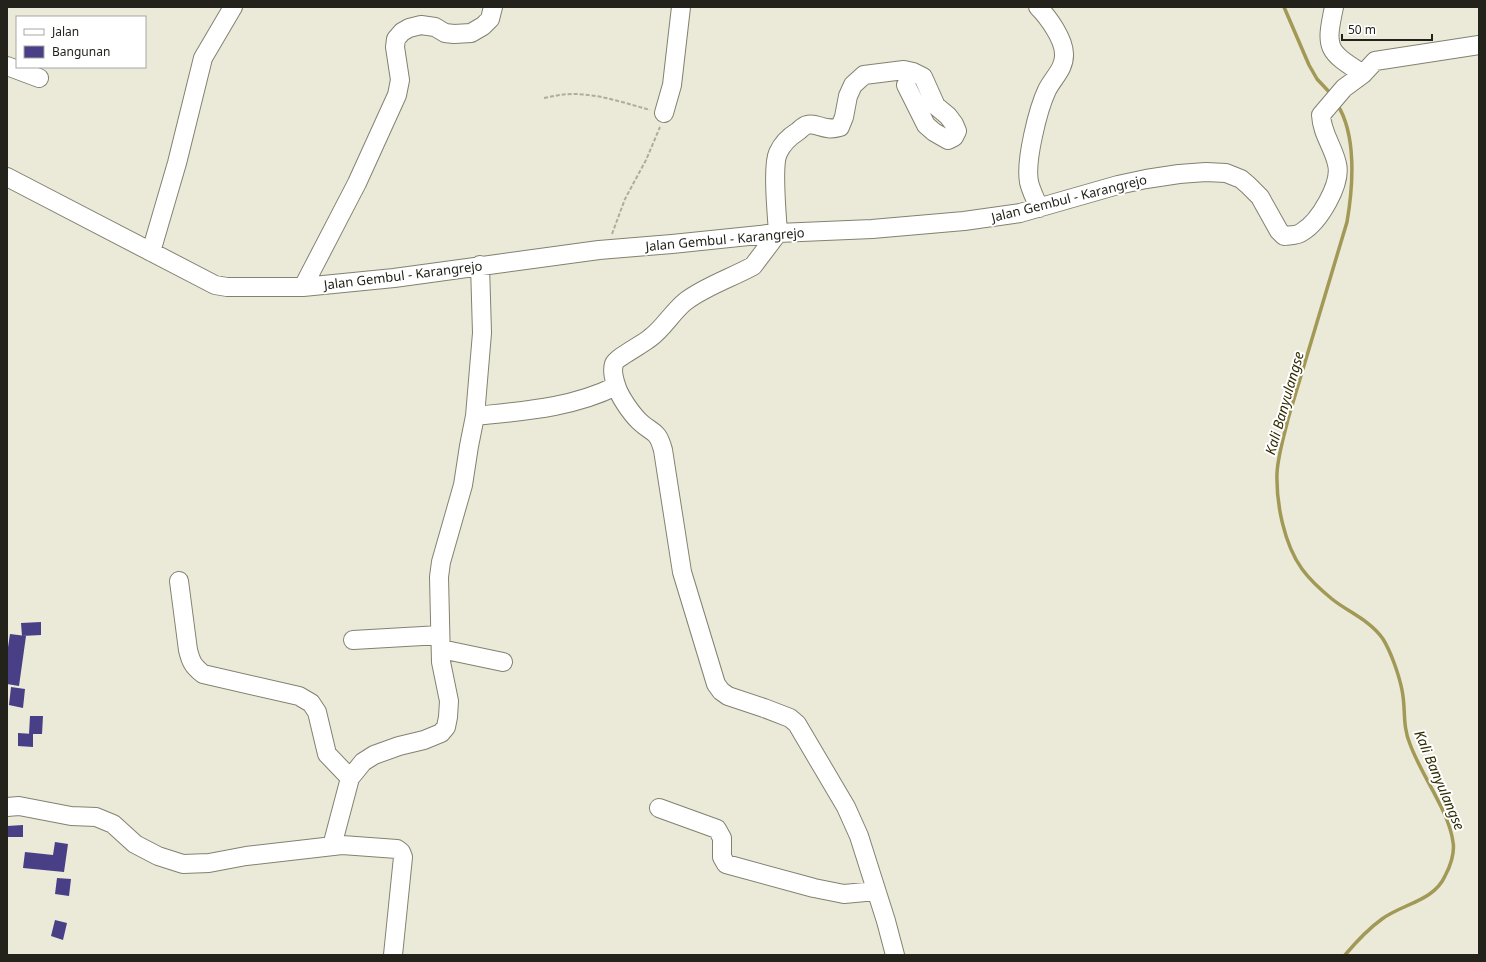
<svg xmlns="http://www.w3.org/2000/svg" width="1486" height="962" viewBox="0 0 1486 962" font-family="'Noto Sans',sans-serif">
	<style>
		.lines { fill: none; stroke-linecap: round; stroke-linejoin: round }
		.stream { stroke: #a29957; stroke-width: 3.5 }
		.building { fill: #483f86 }
		.minor-casing { stroke: #838171; stroke-width: 20 }
		.path { stroke: #aeac9e; stroke-width: 2; stroke-dasharray: 4 2; stroke-linecap: butt }
		.minor { stroke: #fff; stroke-width: 18 }
		.labels { text-anchor: middle; dominant-baseline: central; stroke-width: 4; stroke-linejoin: round; paint-order: stroke }
		.street-label { font-size: 13px; fill: #23231c; stroke: #fff }
		.water-label { font-size: 14px; font-style: italic; fill: #322c03; stroke: #fff }
	</style>
	<rect width="100%" height="100%" fill="#ebe9d7"/>
	<g class="lines">
		<path class="stream" d="M1284 7 1309 65 1317 79 1332 95
			M1337 104C1357 135 1353 187 1347 222L1288 419C1284 436 1278 455 1277 473 1276 503 1284 544 1302 569 1310 580 1321 590 1332 599 1348 612 1370 620 1383 639 1391 652 1399 675 1402 690 1406 709 1402 725 1410 744 1421 775 1449 811 1453 842 1455 853 1450 867 1445 876 1434 901 1402 904 1382 919 1368 929 1356 942 1345 955"/>
	</g>
	<path class="building" d="M41 622V635L22 636 21 623Z
		M10 634 26 636 19 686 7 684V654Z
		M11 687 25 689 23 708 9 705Z
		M30 716H43L42 734H29Z
		M18 733 33 734V747L18 746Z
		M23 825V837H7V826Z
		M55 842 68 844 64 872 23 868 25 852 53 855Z
		M57 878 71 879 69 896 55 894Z
		M55 920 67 923 63 940 51 936Z"/>
	<g class="lines">
		<defs>
			<path id="minor" d="M1038 7C1048 17 1064 39 1064 54 1065 68 1053 78 1047 90 1038 109 1025 161 1029 182 1031 191 1036 200 1039 208
				M1334 7C1325 49 1327 51 1363 74
				M7 66 39 78
				M664 113 672 85 681 7
				M7 177 215 285 227 287H303L394 278 599 250 672 244 778 233 872 229 964 221 1020 213 1118 185 1146 179 1179 174 1206 172 1226 173 1241 179 1248 185 1260 197 1279 231 1284 236C1290 235 1297 236 1302 232 1319 222 1342 184 1337 164 1333 146 1322 134 1321 115L1344 88 1363 74 1375 61 1479 45
				M151 252 177 163 203 58 233 7
				M303 287 357 183 397 95 400 80 395 47 396 39 402 32 409 28 421 25 435 27 445 33 454 34 471 33 483 26 490 19 493 7
				M475 416C523 411 572 408 616 386
				M179 581 188 650C191 662 193 666 203 674L299 696 311 703 317 712 327 754 350 778
				M353 640 440 635
				M441 649 503 662
				M7 807 19 806 71 816 96 817 113 824 135 844 158 856 183 864 209 863 246 856 342 845 397 849 401 852 403 857 393 955
				M659 808 717 829 722 838V857L726 864 814 888 844 894 876 891
				M332 846 350 778 363 762 374 755 399 746 424 740 441 733 446 727 448 717 449 701 441 662 439 577 441 562 463 485 469 446 475 416 482 333 480 265
				M895 955 886 921 859 836 846 807 797 724 790 718 764 708 728 696 721 691 716 684 682 572 663 450C657 428 652 434 639 421 631 413 619 396 616 385 614 379 612 370 614 364 616 358 643 344 650 338 664 328 672 312 686 301 706 286 731 278 753 266L778 233C777 216 772 166 778 153 782 144 789 137 797 132 800 130 803 126 807 125 817 122 824 132 840 127L844 117 848 96 853 85 864 75 904 70 913 72 923 77 936 106 948 116 954 124 957 131 954 137 948 140 934 132 926 125 906 85"/>
		</defs>
		<use href="#minor" class="minor-casing"/>
		<path class="path" d="M544 98C554 96 563 94 573 94 599 94 625 103 650 110
			M612 234 625 199 646 160 660 127"/>
		<use href="#minor" class="minor"/>
	</g>
	<g class="labels">
		<g class="street-label">
			<text transform="translate(1069 198) rotate(-14)">Jalan Gembul - Karangrejo</text>
			<text transform="translate(725 239) rotate(-5)">Jalan Gembul - Karangrejo</text>
			<text transform="translate(403 275) rotate(-7)">Jalan Gembul - Karangrejo</text>
		</g>
		<g class="water-label">
			<text transform="translate(1284 403) rotate(-74)">Kali Banyulangse</text>
			<text transform="translate(1440 780) rotate(67)">Kali Banyulangse</text>
		</g>
	</g>
	<rect width="1486" height="962" fill="none" stroke="#23231c" stroke-width="16"/>
	<rect x="16" y="16" width="130" height="52" fill="#ffffff" stroke="#a7a7a4"/>
	<rect x="24" y="29" width="20" height="6" fill="#ffffff" stroke="#a7a7a4"/>
	<text x="52" y="36" font-size="12" fill="#23231c">Jalan</text>
	<rect x="24" y="46" width="20" height="12" fill="#483f86" stroke="#a7a7a4"/>
	<text x="52" y="56" font-size="12" fill="#23231c">Bangunan</text>
	<path d="M1342 34v6h90v-6" fill="none" stroke="#23231c" stroke-width="2"/>
	<text x="1348" y="34" font-size="12" fill="#23231c" stroke="#ffffff" stroke-width="3" paint-order="stroke">50 m</text>
</svg>
